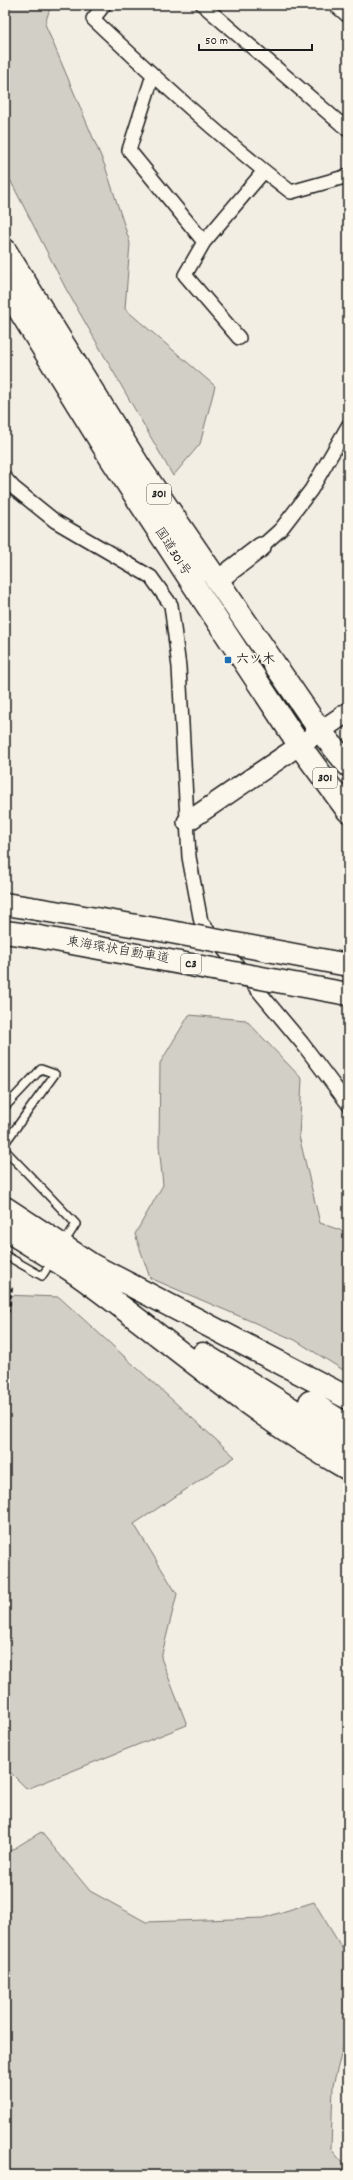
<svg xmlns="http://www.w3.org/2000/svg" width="353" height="2180" viewBox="0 0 353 2180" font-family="Dekko,'Klee One',sans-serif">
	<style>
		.green { fill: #d2cfc6; stroke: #777671 }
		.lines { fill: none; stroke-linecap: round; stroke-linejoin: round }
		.lane-casing { stroke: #1c1c1c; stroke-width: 10 }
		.street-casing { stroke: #1c1c1c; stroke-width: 16 }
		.secondary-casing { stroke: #1c1c1c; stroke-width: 22 }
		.highway-casing { stroke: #1c1c1c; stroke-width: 25 }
		.path { stroke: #1c1c1c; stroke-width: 2.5; stroke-dasharray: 4 3; stroke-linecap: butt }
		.lane { stroke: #fbf7ec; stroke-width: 7 }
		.street { stroke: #fbf7ec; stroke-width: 13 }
		.secondary { stroke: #fbf7ec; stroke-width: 19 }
		.highway { stroke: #fbf7ec; stroke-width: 22 }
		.highway-bridge-casing { stroke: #1c1c1c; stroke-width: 25; stroke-linecap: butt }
		.highway-bridge { stroke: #fbf7ec; stroke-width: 22 }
		.poi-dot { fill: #1f6fb2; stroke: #fbf7ec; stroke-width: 1.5 }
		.labels { text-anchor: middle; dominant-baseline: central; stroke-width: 3; stroke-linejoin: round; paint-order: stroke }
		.shield { fill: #fbf7ec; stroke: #5f5e5a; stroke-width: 1 }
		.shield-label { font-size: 12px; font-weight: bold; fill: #1c1c1c }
		.street-label { font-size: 13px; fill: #1c1c1c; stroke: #fbf7ec }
		.poi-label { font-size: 13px; font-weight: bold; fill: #1c1c1c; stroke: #fbf7ec; text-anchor: start }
	</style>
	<rect width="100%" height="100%" fill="#f2eee4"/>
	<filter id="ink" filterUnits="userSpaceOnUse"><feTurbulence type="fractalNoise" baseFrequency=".025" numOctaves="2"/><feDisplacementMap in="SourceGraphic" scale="8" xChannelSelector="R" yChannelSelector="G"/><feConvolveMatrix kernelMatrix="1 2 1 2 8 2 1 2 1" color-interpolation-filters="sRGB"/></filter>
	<g filter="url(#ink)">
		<path class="green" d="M5 5H51L45 24 105 166 130 243 125 309 215 386 200 444 173 476 66 289 5 170Z
			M189 1015 246 1020 302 1079 299 1136 320 1223 348 1233V1373L295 1340 150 1278 135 1234 163 1185 159 1146 160 1063Z
			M5 1295 59 1297 235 1457 134 1524 177 1594 161 1658 187 1725 27 1789 5 1767Z
			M41 1832 90 1891 146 1922 263 1918 314 1902 348 1958V2029L333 2085 331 2149 348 2169V2175H5V1854Z"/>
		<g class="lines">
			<defs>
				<path id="lane" d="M5 1107 41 1069 55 1074 5 1143
					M5 1150 76 1224 69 1235
					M5 1255 42 1276 46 1270"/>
				<path id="street" d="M104 5 93 19C157 79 222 139 291 192L348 176
					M203 5 348 130
					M335 5 348 16
					M153 75 129 150 204 242 264 171
					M204 242 185 275 239 338
					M5 478 14 488 55 521 151 577 171 605 179 667 189 857 201 922 302 1043 348 1104
					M261 547 281 529 311 490 348 426"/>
				<path id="secondary" d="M218 580 261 547
					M187 822 348 712"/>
				<path id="highway" d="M5 250 141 469 321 732 348 765
					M5 287 110 457 197 590 300 746 348 811
					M5 904 37 909
					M5 932 34 936
					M5 1208 92 1265 348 1398
					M5 1229C31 1246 59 1261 84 1279 172 1343 254 1416 348 1469
					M203 1354 348 1444
					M310 1402 348 1426"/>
			</defs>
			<use href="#lane" class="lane-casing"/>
			<use href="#street" class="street-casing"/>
			<use href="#secondary" class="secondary-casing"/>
			<use href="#highway" class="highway-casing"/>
			<path class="path" d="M5 1318 8 1315 12 1286"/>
			<use href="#lane" class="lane"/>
			<use href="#street" class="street"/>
			<use href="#secondary" class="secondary"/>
			<use href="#highway" class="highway"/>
			<defs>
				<path id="highway-bridge" d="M37 909 155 929 348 965
					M34 936 348 994"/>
			</defs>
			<use href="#highway-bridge" class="highway-bridge-casing"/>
			<use href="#highway-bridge" class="highway-bridge"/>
		</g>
	</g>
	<rect class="poi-dot" x="224" y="656" width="8" height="8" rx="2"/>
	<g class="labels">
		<g class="shield">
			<rect x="147" y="484" width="24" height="20" rx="3"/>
			<rect x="313" y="768" width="24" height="20" rx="3"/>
			<rect x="181" y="954" width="20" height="20" rx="3"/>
		</g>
		<g class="shield-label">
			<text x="159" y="494">301</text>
			<text x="325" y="778">301</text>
			<text x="191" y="964">C3</text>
		</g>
		<g class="street-label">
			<text transform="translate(172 552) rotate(57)">国道301号</text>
			<text transform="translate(118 951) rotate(10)">東海環状自動車道</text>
		</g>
		<g class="poi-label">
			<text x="236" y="660">六ツ木</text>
		</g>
	</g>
	<rect width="353" height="2180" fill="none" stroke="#fbf7ec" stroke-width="20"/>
	<rect x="10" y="10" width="333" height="2160" fill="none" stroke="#1c1c1c" stroke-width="1.5" filter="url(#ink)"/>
	<path d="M199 44v6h113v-6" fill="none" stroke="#1c1c1c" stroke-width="2"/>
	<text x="205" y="44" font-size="12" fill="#1c1c1c" stroke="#fbf7ec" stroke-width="3" paint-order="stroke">50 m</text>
</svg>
